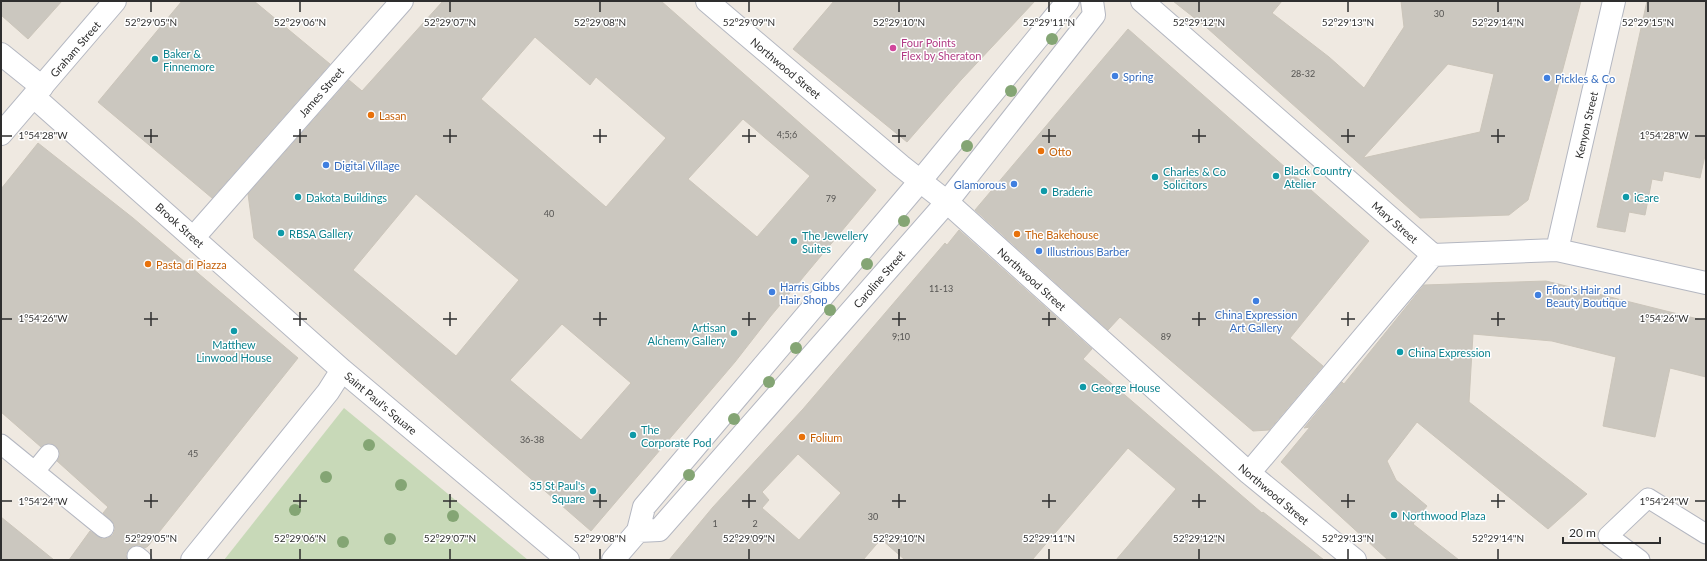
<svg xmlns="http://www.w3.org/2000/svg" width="1707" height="561" viewBox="0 0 1707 561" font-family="Lato,sans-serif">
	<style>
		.cemetery { fill: #c8d9b8 }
		.building { fill: #cbc7bf; stroke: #cbc5ba; fill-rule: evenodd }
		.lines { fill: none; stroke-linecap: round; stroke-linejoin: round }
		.lane-casing { stroke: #b4b7c1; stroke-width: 21 }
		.street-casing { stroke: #b4b7c1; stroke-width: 24 }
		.secondary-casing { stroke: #b4b7c1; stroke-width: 24 }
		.lane { stroke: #fff; stroke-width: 19 }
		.street { stroke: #fff; stroke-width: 22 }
		.secondary { stroke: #fff; stroke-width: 22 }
		.tree { fill: #84a574 }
		.ticks { fill: none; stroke: #2e2e2e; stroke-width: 1.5 }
		.hotel-dot { fill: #d1479c; stroke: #fff; stroke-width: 1.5 }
		.culture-dot { fill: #0f9aa8; stroke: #fff; stroke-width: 1.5 }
		.shop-dot { fill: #3f7fe0; stroke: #fff; stroke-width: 1.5 }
		.food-dot { fill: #e8710a; stroke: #fff; stroke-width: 1.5 }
		.labels { text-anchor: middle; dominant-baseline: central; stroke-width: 3; stroke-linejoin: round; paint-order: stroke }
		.number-label { font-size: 9px; fill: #555452 }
		.hotel-label { font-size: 11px; fill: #b23c85; stroke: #fff; text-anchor: start }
		.street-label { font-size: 11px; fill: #2e2e2e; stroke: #fff }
		.culture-label { font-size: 11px; fill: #0d838f; stroke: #fff; text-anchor: start }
		.shop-label { font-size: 11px; fill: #366cbe; stroke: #fff; text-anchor: start }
		.food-label { font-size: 11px; fill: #c56008; stroke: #fff; text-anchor: start }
		.ticks-label { font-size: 10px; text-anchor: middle; fill: #2e2e2e; stroke: #fff; stroke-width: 3; stroke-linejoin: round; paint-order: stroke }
	</style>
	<rect width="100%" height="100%" fill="#efe9e1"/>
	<path class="cemetery" d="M344 408 528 560H224Z"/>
	<path class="building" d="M1 1H62L28 39 1 15Z
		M182 1H254L330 64 212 198 98 102Z
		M443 1H661L876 190 770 317 735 362 591 531 254 238 248 194 349 80 362 91ZM535 37 590 85 596 77 666 138 606 207 481 99ZM743 119 810 176 757 237 688 179ZM416 194 519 280 456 356 353 270ZM562 324 631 383 581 440 510 380Z
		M834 1H1035L961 80 907 142 793 49Z
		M1173 1H1282L1272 13 1329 57 1364 88 1404 27 1401 1H1581L1528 200 1509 215 1420 218 1206 27ZM1448 64 1494 74 1480 132 1363 158Z
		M1647 1H1706V151L1700 178 1664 171 1662 181 1652 179 1645 215 1629 212 1625 232 1597 227Z
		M1128 29 1369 241 1290 338 1323 366 1269 430 1253 431 1120 317 1108 330 975 210Z
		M38 143 133 218 298 358 148 546 145 548 139 545 133 546 126 554 127 560H69L90 531 102 539 108 538 113 535 115 529 114 524 103 513 108 507 57 461 60 455 56 446 50 443 41 447 1 412V189Z
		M959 230 1092 349 1083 359 1262 513 1263 512 1324 560H1116L1176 489 1128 448 1032 560H905L881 539 863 560H669L713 507 803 409 945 243 947 245ZM798 454 841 493 799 540 762 508 769 500 762 492Z
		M1546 281 1706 321V377L1670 368 1655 437 1603 426 1616 357 1552 341 1473 334 1469 402 1587 494 1548 529 1417 422 1387 461 1396 480 1427 506 1413 524 1459 560H1388L1281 462 1310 427 1304 428 1342 382 1344 384 1424 285Z
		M1 517 54 560H1Z"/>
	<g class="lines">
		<defs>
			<path id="lane" d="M1 444 104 528
				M35 471 49 454
				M137 556 142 560
				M1640 560 1608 536 1648 498 1706 534"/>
			<path id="street" d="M707 1 901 166 947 202 1249 473 1355 560
				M1142 1 1433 255
				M1614 1 1557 250 1706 283
				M1 54 42 87
				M34 97 342 370 568 560
				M194 237 402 1
				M1433 255 1557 250
				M1249 473 1433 255
				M638 531 659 530 947 202 1094 15 1092 1
				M192 560 328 392 342 370
				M613 560 638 531 644 507 921 180 1068 1"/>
			<path id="secondary" d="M1 134 115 1"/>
		</defs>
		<use href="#lane" class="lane-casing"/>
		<use href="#street" class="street-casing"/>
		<use href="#secondary" class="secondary-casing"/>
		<use href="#lane" class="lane"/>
		<use href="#street" class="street"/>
		<use href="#secondary" class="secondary"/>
	</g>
	<g class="tree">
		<circle cx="1052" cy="39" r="6"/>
		<circle cx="1011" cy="91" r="6"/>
		<circle cx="967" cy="146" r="6"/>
		<circle cx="904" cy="221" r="6"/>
		<circle cx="867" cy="264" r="6"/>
		<circle cx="830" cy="310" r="6"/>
		<circle cx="796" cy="348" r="6"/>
		<circle cx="769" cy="382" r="6"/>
		<circle cx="734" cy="419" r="6"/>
		<circle cx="369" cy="445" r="6"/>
		<circle cx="689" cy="475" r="6"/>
		<circle cx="326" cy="477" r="6"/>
		<circle cx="401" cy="485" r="6"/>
		<circle cx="295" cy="510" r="6"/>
		<circle cx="453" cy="516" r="6"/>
		<circle cx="390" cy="539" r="6"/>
		<circle cx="343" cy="542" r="6"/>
	</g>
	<path class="ticks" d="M151 2V12M300 2V12M450 2V12M600 2V12M749 2V12M899 2V12M1049 2V12M1199 2V12M1348 2V12M1498 2V12M1648 2V12M151 129V143M300 129V143M450 129V143M600 129V143M749 129V143M899 129V143M1049 129V143M1199 129V143M1348 129V143M1498 129V143M2 136H12M144 136H158M293 136H307M443 136H457M593 136H607M742 136H756M892 136H906M1042 136H1056M1192 136H1206M1341 136H1355M1491 136H1505M1695 136H1705M151 312V326M300 312V326M450 312V326M600 312V326M749 312V326M899 312V326M1049 312V326M1199 312V326M1348 312V326M1498 312V326M2 319H12M144 319H158M293 319H307M443 319H457M593 319H607M742 319H756M892 319H906M1042 319H1056M1192 319H1206M1341 319H1355M1491 319H1505M1695 319H1705M151 494V508M300 494V508M450 494V508M600 494V508M749 494V508M899 494V508M1049 494V508M1199 494V508M1348 494V508M1498 494V508M2 501H12M144 501H158M293 501H307M443 501H457M593 501H607M742 501H756M892 501H906M1042 501H1056M1192 501H1206M1341 501H1355M1491 501H1505M1695 501H1705M151 549V559M300 549V559M450 549V559M600 549V559M749 549V559M899 549V559M1049 549V559M1199 549V559M1348 549V559M1498 549V559"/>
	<circle class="hotel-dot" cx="893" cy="48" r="4"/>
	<g class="culture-dot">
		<circle cx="155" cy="59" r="4"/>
		<circle cx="1276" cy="176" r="4"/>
		<circle cx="1155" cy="177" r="4"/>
		<circle cx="1044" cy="191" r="4"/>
		<circle cx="298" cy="197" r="4"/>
		<circle cx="1626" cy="197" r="4"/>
		<circle cx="281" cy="233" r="4"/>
		<circle cx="794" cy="241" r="4"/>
		<circle cx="234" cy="331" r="4"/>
		<circle cx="734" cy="333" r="4"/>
		<circle cx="1400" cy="352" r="4"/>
		<circle cx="1083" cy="387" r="4"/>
		<circle cx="633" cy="435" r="4"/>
		<circle cx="593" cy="491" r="4"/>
		<circle cx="1394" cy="515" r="4"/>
	</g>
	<g class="shop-dot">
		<circle cx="1115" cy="76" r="4"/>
		<circle cx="1547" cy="78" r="4"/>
		<circle cx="326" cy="165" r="4"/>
		<circle cx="1014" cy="184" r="4"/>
		<circle cx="1039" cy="251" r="4"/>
		<circle cx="772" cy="292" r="4"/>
		<circle cx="1538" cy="295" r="4"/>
		<circle cx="1256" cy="301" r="4"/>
	</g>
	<g class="food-dot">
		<circle cx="371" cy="115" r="4"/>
		<circle cx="1041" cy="151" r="4"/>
		<circle cx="1017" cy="234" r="4"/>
		<circle cx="148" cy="264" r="4"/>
		<circle cx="802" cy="437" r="4"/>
	</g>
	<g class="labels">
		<g class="number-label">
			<text x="1439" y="13">30</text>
			<text x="1303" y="73">28-32</text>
			<text x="787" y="134">4;5;6</text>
			<text x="831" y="198">79</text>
			<text x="549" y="213">40</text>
			<text x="941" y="288">11-13</text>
			<text x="901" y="336">9;10</text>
			<text x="1166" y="336">89</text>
			<text x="532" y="439">36-38</text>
			<text x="193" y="453">45</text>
			<text x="873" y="516">30</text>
			<text x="715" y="523">1</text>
			<text x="755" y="523">2</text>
		</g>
		<g class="hotel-label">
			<text x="901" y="42">Four Points<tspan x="901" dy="13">Flex by Sheraton</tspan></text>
		</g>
		<g class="street-label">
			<text transform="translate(75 49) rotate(-49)">Graham Street</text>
			<text transform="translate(786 68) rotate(40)">Northwood Street</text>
			<text transform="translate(321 92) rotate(-49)">James Street</text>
			<text transform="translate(1586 125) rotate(-77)">Kenyon Street</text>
			<text transform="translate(1395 222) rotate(41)">Mary Street</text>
			<text transform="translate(180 225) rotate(42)">Brook Street</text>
			<text transform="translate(879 279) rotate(-49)">Caroline Street</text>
			<text transform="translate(1032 279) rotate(42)">Northwood Street</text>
			<text transform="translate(381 403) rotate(40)">Saint Paul's Square</text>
			<text transform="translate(1274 494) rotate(40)">Northwood Street</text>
		</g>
		<g class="culture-label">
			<text x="163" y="53">Baker &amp;<tspan x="163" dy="13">Finnemore</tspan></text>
			<text x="1284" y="170">Black Country<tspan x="1284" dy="13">Atelier</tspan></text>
			<text x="1163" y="171">Charles &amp; Co<tspan x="1163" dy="13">Solicitors</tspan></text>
			<text x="1052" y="191">Braderie</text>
			<text x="306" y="197">Dakota Buildings</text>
			<text x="1634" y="197">iCare</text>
			<text x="289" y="233">RBSA Gallery</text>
			<text x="802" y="235">The Jewellery<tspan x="802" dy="13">Suites</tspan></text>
			<text x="726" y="327" text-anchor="end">Artisan<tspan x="726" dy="13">Alchemy Gallery</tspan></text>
			<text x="234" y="344" text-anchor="middle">Matthew<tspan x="234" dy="13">Linwood House</tspan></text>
			<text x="1408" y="352">China Expression</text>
			<text x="1091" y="387">George House</text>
			<text x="641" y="429">The<tspan x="641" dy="13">Corporate Pod</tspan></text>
			<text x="585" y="485" text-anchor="end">35 St Paul's<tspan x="585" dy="13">Square</tspan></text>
			<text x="1402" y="515">Northwood Plaza</text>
		</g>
		<g class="shop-label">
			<text x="1123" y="76">Spring</text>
			<text x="1555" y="78">Pickles &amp; Co</text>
			<text x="334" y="165">Digital Village</text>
			<text x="1006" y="184" text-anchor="end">Glamorous</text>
			<text x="1047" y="251">Illustrious Barber</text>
			<text x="780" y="286">Harris Gibbs<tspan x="780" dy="13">Hair Shop</tspan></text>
			<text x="1546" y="289">Ffion's Hair and<tspan x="1546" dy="13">Beauty Boutique</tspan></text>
			<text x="1256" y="314" text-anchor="middle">China Expression<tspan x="1256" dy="13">Art Gallery</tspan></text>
		</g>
		<g class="food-label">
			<text x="379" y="115">Lasan</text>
			<text x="1049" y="151">Otto</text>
			<text x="1025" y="234">The Bakehouse</text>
			<text x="156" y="264">Pasta di Piazza</text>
			<text x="810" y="437">Folium</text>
		</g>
	</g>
	<g class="ticks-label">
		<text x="151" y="26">52°29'05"N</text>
		<text x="300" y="26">52°29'06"N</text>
		<text x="450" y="26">52°29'07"N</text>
		<text x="600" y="26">52°29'08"N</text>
		<text x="749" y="26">52°29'09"N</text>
		<text x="899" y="26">52°29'10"N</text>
		<text x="1049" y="26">52°29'11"N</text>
		<text x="1199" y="26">52°29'12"N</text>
		<text x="1348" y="26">52°29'13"N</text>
		<text x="1498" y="26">52°29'14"N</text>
		<text x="1648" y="26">52°29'15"N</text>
		<text x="1664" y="139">1°54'28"W</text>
		<text x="43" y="139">1°54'28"W</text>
		<text x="1664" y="322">1°54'26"W</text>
		<text x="43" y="322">1°54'26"W</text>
		<text x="1664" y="505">1°54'24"W</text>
		<text x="43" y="505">1°54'24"W</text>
		<text x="151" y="542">52°29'05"N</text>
		<text x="300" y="542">52°29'06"N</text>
		<text x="450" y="542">52°29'07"N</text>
		<text x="600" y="542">52°29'08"N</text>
		<text x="749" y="542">52°29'09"N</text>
		<text x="899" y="542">52°29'10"N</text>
		<text x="1049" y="542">52°29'11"N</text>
		<text x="1199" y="542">52°29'12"N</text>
		<text x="1348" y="542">52°29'13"N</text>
		<text x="1498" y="542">52°29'14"N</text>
	</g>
	<rect width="1707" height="561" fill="none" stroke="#2e2e2e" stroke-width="4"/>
	<path d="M1563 537v6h97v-6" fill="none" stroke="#2e2e2e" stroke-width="2"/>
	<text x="1569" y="537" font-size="12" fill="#2e2e2e" stroke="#ffffff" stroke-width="3" paint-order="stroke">20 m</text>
</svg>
